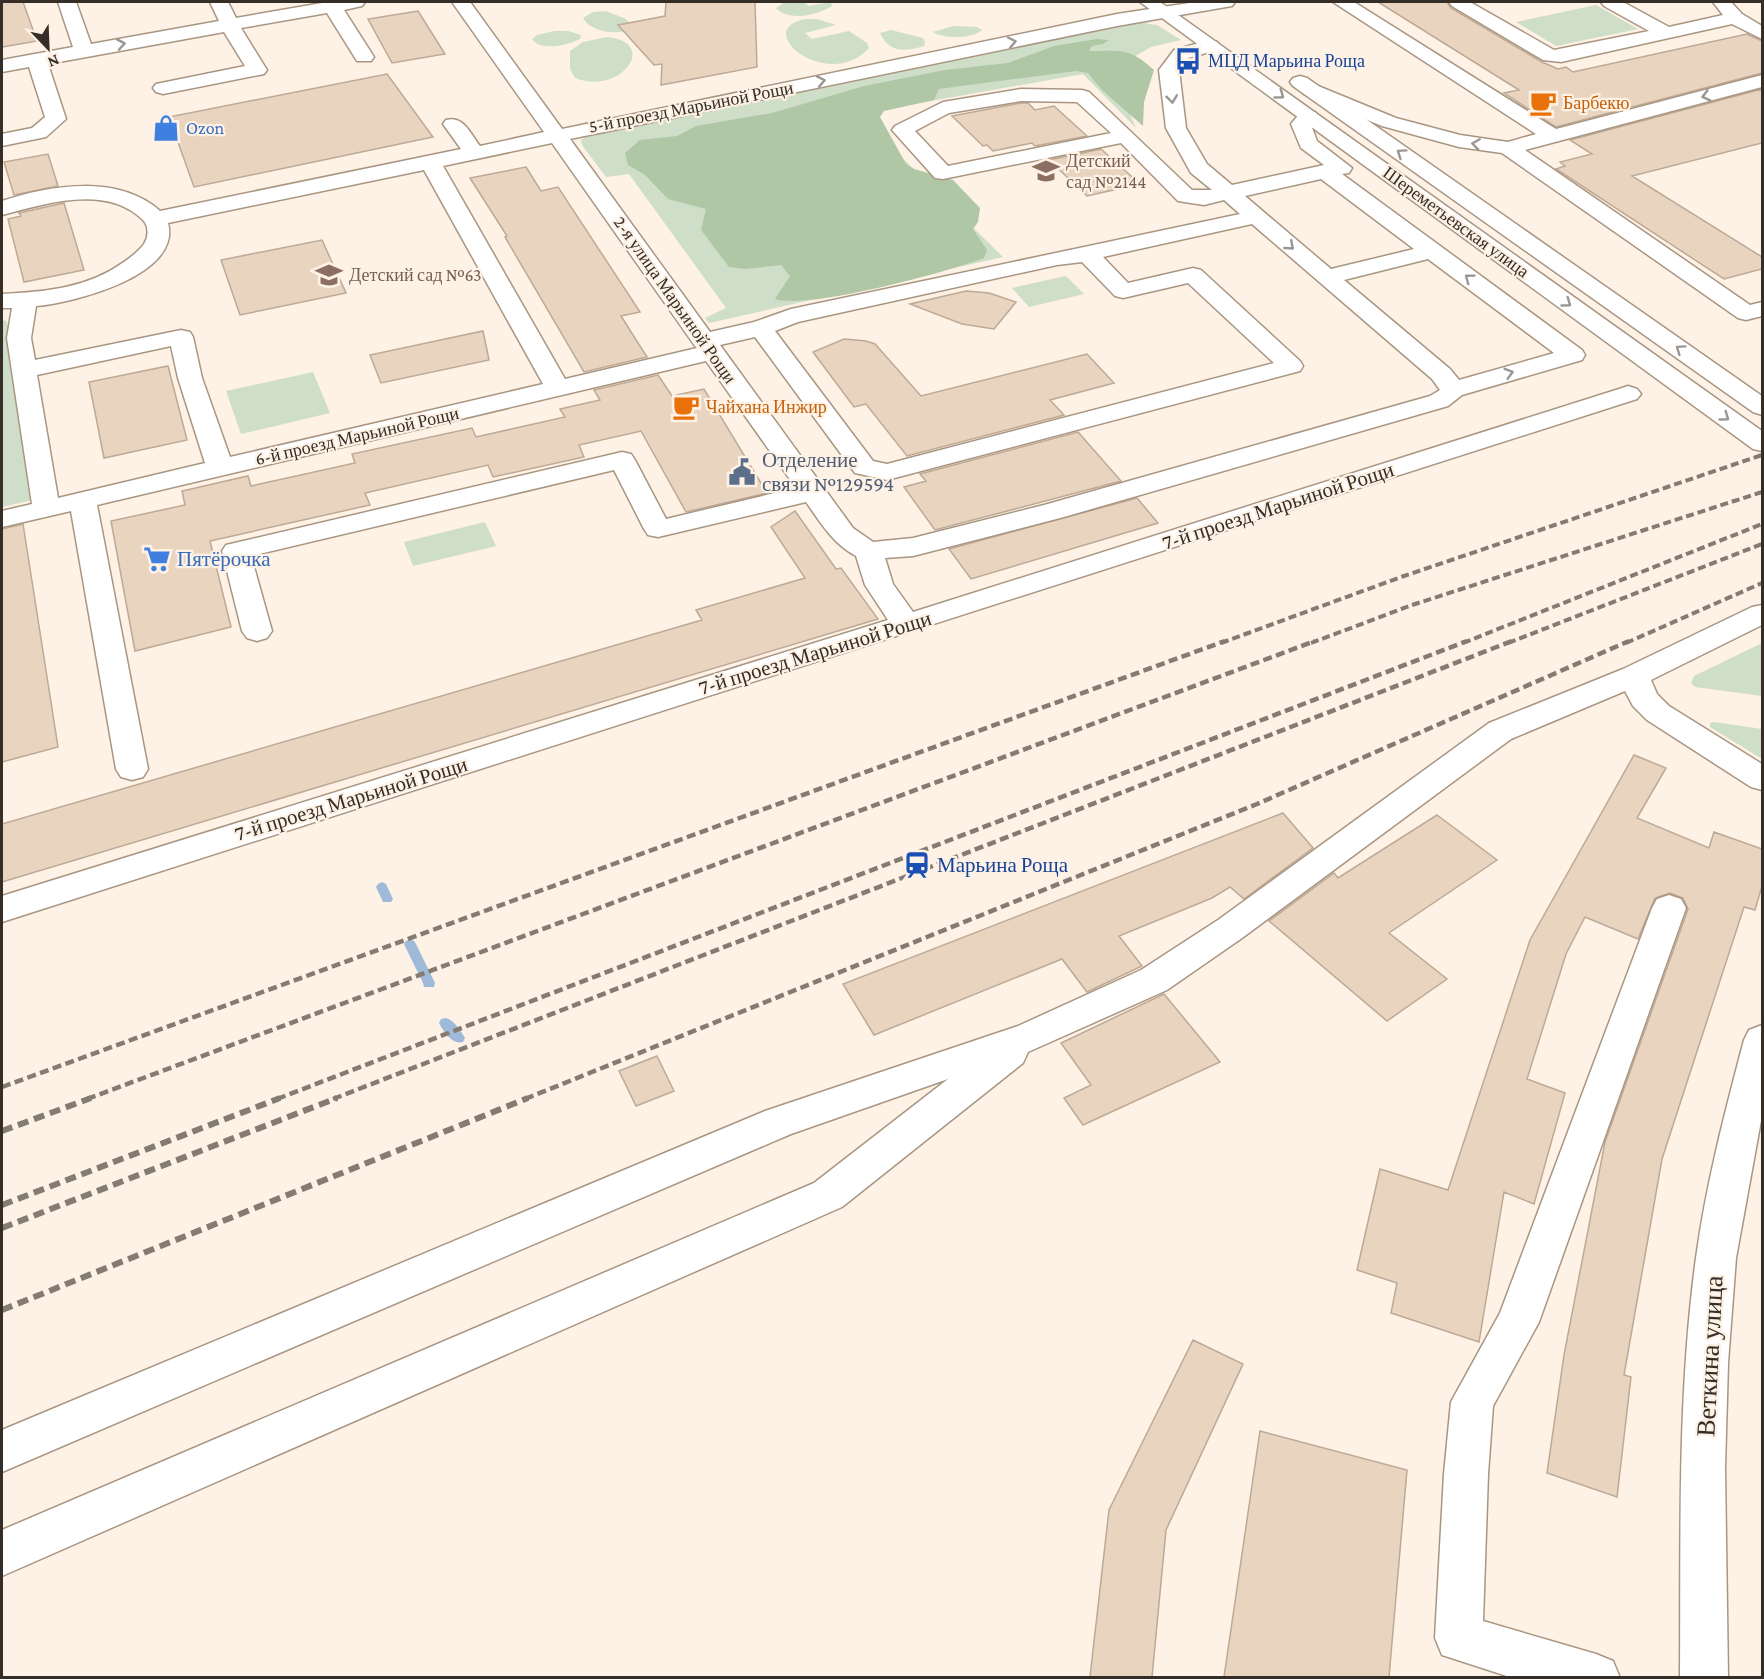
<svg xmlns="http://www.w3.org/2000/svg" width="1764" height="1679" viewBox="0 0 1764 1679" font-family="'Crimson Pro',serif">
	<style>
		.green { fill: #cfdec8 }
		.forest { fill: #b0c7a6 }
		.lines { fill: none; stroke-linecap: round; stroke-linejoin: round }
		.stream { fill: #9ebad8; fill-rule: evenodd }
		.building { fill: #e9d4c0; stroke: #bda995; stroke-width: 1.5 }
		.minor-casing { stroke: #a99682; stroke-width: 3 }
		.major-casing { stroke: #a99682; stroke-width: 3 }
		.minor { fill: #fff; fill-rule: evenodd }
		.major { fill: #fff; fill-rule: evenodd }
		.rail-far2 { stroke: #847b71; stroke-width: 4; stroke-dasharray: 8 4; stroke-linecap: butt }
		.rail-far1 { stroke: #847b71; stroke-width: 4.5; stroke-dasharray: 9 4.5; stroke-linecap: butt }
		.rail { stroke: #847b71; stroke-width: 6; stroke-dasharray: 11 6; stroke-linecap: butt }
		.oneway { stroke: #9a9692 }
		.labels { text-anchor: middle; dominant-baseline: central; stroke-width: 4.5; stroke-linejoin: round; paint-order: stroke }
		.far-transit-label { font-size: 18px; fill: #164399; stroke: #fef1e5; text-anchor: start }
		.far-food-label { font-size: 18px; fill: #c56008; stroke: #fef1e5; text-anchor: start }
		.far-street-label { font-size: 18px; fill: #352e26; stroke: #fef1e5 }
		.far-shop-label { font-size: 18px; fill: #366cbe; stroke: #fef1e5; text-anchor: start }
		.far-education-label { font-size: 18px; fill: #785e54; stroke: #fef1e5; text-anchor: start }
		.service-label { font-size: 21px; fill: #4e5e75; stroke: #fef1e5; text-anchor: start }
		.street-label { font-size: 21px; fill: #352e26; stroke: #fef1e5 }
		.shop-label { font-size: 21px; fill: #366cbe; stroke: #fef1e5; text-anchor: start }
		.transit-label { font-size: 21px; fill: #164399; stroke: #fef1e5; text-anchor: start }
		.near-street-label { font-size: 26px; fill: #352e26; stroke: #fef1e5 }
	</style>
	<rect width="100%" height="100%" fill="#fef1e5"/>
	<path class="green" d="M785 2H804L809 6 831 2 832 6C818 15 789 22 776 8Z
		M1596 5 1638 29 1556 46 1516 22Z
		M606 11 626 19 632 26 629 30C615 35 591 32 583 18L593 12Z
		M805 19H817L836 25 805 33 812 39 849 31 867 43 869 48C828 93 750 30 805 19Z
		M1138 22 1157 25 1181 40 1151 47 1127 61 1118 88 1136 128 1083 74 858 114 1003 257 709 323 705 318 726 308 629 174 606 177 582 145 581 140 591 133Z
		M953 26 977 27 982 30C973 39 943 39 933 32Z
		M891 30 923 38 925 42 924 46C905 52 889 53 880 33Z
		M555 31H568L581 35 580 39C568 45 541 52 532 39L537 35Z
		M607 37C660 42 621 96 575 78L570 69V51L583 42Z
		M1066 276 1084 294 1029 307 1012 288Z
		M2 320 7 321 33 500 2 507Z
		M313 372 330 413 241 434 226 391Z
		M485 522 496 546 413 566 404 542Z
		M1762 643V696L1695 687 1691 683 1694 676Z
		M1714 722 1762 729V759L1710 727V723Z"/>
	<path class="forest" d="M1097 39 1109 40 1103 44 1092 46 1089 51C1121 51 1129 47 1154 70L1144 102 1143 126 1102 90 1088 73 1076 71 939 89 934 100 884 111 880 117 906 164 914 169 953 180 980 208 978 222 973 229 987 250 984 258C947 272 809 310 775 299L790 276 781 265 745 269 729 267 701 230 706 209 668 199 645 175 628 165 625 153 640 140 677 136 696 126 772 113 864 86 945 70 1008 63 1054 46Z"/>
	<g class="lines">
		<path class="stream" d="M382 882 386 884 393 899 391 902H383L376 887 378 884Z
			M410 939 414 941 416 944 435 983 434 987H424L423 983 404 944 406 941Z
			M446 1018C454 1020 461 1031 465 1038L463 1042C452 1045 444 1032 439 1023L441 1019Z"/>
	</g>
	<path class="building" d="M2 2H23L37 41 2 47Z
		M666 2H755L757 67 661 85 662 64 654 65 618 25 665 16Z
		M1378 2H1447L1451 8 1542 62 1558 69 1566 67 1573 72 1747 34 1762 41V73L1556 127 1504 93 1519 90Z
		M418 11 445 54 392 63 368 19Z
		M387 74 433 137 194 187 169 117Z
		M1762 89V143L1632 176 1762 257V269L1724 279 1556 169 1565 166 1560 162 1592 154 1570 140Z
		M1021 103H1028L1035 110 1054 106 1087 136 1035 146 1032 143 993 151 987 145 983 146 952 116Z
		M1101 149 1140 184 1087 196 1049 160Z
		M48 154 58 186 14 195 4 162Z
		M526 167 541 191 558 187 640 312 621 316 647 357 584 372 505 237 507 236 470 178Z
		M64 203 84 270 24 282 8 219 21 216 19 213Z
		M322 240 346 293 240 315 221 260Z
		M966 291 989 293 1016 302 994 329 962 324 910 304Z
		M483 331 489 360 381 383 370 355Z
		M844 339 866 341 875 344 921 396 1087 354 1114 383 1050 400 1064 415 907 456 866 404 854 407 813 352Z
		M168 366 187 440 104 458 89 382Z
		M658 375 672 396 704 389 767 493 686 512 641 431 579 445 584 457 493 477 488 465 365 493 370 505 210 541 231 627 135 651 111 521 185 505 182 491 248 476 251 486 355 463 352 454 472 428 476 437 565 417 560 409 600 400 594 390Z
		M1078 432 1121 481 935 530 904 487 926 481 920 474Z
		M1137 498 1158 523 971 579 949 549Z
		M795 511 836 569 841 568 878 619 2 882V824L702 620 696 610 805 578 771 527Z
		M23 524 58 747 2 762V529Z
		M1634 755 1666 768 1637 818 1709 848 1714 832 1762 849V886L1755 910 1744 907 1662 1159 1624 1375 1631 1377 1617 1497 1547 1473 1564 1355 1605 1142 1688 909 1683 898 1670 893 1655 898 1638 939 1585 917 1566 954 1527 1079 1565 1093 1534 1204 1504 1192 1479 1342 1391 1313 1397 1283 1357 1270 1380 1169 1448 1190 1530 940Z
		M1283 813 1313 848 1244 899 1230 887 1212 898 1119 936 1142 966 1087 992 1062 959 874 1035 843 984Z
		M1437 815 1497 860 1389 933 1447 979 1387 1021 1269 921 1334 873 1338 878Z
		M1164 994 1220 1062 1083 1125 1064 1098 1091 1085 1061 1043Z
		M657 1056 674 1091 636 1106 619 1071Z
		M1193 1340 1243 1364 1166 1530 1152 1677H1090L1109 1510Z
		M1260 1431 1407 1470 1389 1677H1224Z"/>
	<g class="lines">
		<defs>
			<path id="minor" d="M58 2H76L91 44 219 21 210 2H228L236 18 328 2H365L362 6 344 10 374 57 371 61H357L327 13 241 28 267 70 264 74 163 94 156 92 153 88 156 84 245 66 224 32 48 64 66 119 46 137 2 146V134L32 128 45 117 29 67 2 72V60L73 47Z
				M452 2H470L562 129 1117 14 1196 2H1235L1232 6 1226 7 1117 26 570 139 710 332 754 322 791 309 1240 214 1224 200 1204 205 1178 201 1121 143 943 179 935 178 892 130 895 126 943 102 1021 89 1082 90 1089 92 1192 190H1212L1191 173 1166 128 1159 70 1174 50 1210 40 1217 42 1220 46 1217 50 1188 58 1179 70 1186 128 1207 164 1232 185 1324 165 1301 148 1291 124 1301 112H1315L1318 116 1311 125 1317 141 1352 168 1349 173 1342 174 1582 350 1585 355 1582 360 1462 395 1448 406 1064 517 913 556 885 558 893 584 913 612 1619 389 1628 386 1637 389 1641 394 1637 399 2 922V896L888 620 865 585 856 556C833 544 821 523 806 502L658 537 648 535 644 529 614 470 251 556 272 631 267 638 257 641 247 638 242 631 222 551 226 545 622 452 631 454 635 460 666 519 796 488 706 361 97 505 148 769 143 777 132 780 121 777 116 769 71 511 2 527V511L32 504 7 338 12 308H2V294C45 292 88 288 124 262 131 257 139 251 144 244 149 236 149 225 142 219 105 184 45 204 2 215V201C51 185 118 174 160 211L461 149 443 124 446 120C463 115 470 133 480 146L544 132ZM1021 101 1077 102 1111 133 948 166 915 131 949 113ZM552 143 695 346 697 348 565 379 443 166ZM424 170 543 384 230 457 202 378 193 337 190 332 181 330 35 360 31 338 36 306C72 303 182 276 168 223ZM1321 179 1414 249 1331 269 1245 196ZM1252 224 1432 379 1440 390 1430 396 1044 505 913 538 873 542 853 528 720 345 755 337 855 473 887 480 1300 371 1303 366 1300 361 1201 270 1193 268 1128 283 1103 257ZM1428 259 1554 353 1459 380 1450 369 1344 280ZM1082 262 1115 296 1123 298 1188 283 1274 363 887 464 873 461 775 331 798 322 1057 265ZM171 346 178 378 205 463 58 498 37 375Z
				M1333 2H1354L1556 129 1762 75V87L1525 150 1750 305 1762 302V316L1746 320 1738 318 1502 153 1459 147 1382 126 1304 94 1301 90 1304 86H1318L1396 118 1460 135 1508 142 1536 134Z
				M1449 2H1470L1554 50 1649 31 1604 6 1601 2H1623L1669 27 1723 15 1713 2H1731L1742 14 1762 26V39L1732 24 1561 62 1543 60 1452 6Z
				M1762 605V625L1651 680 1657 694 1669 706 1762 764V790L1751 787 1647 720 1633 706 1625 691 1511 739 1242 938 1167 990 1028 1052 1023 1063 842 1207 2 1576V1530L814 1183 948 1079 791 1134 2 1472V1430L765 1111 1018 1026 1141 970 1218 920 1489 723 1623 669 1752 607Z
				M1669 895 1681 899 1686 908 1539 1322 1493 1406 1488 1474 1483 1621 1596 1654 1613 1661 1620 1678H1513L1442 1655 1435 1638 1444 1474 1451 1402 1500 1313 1652 908 1657 899Z
				M1762 1025V1115L1736 1258 1728 1363 1725 1468 1728 1678H1680C1681 1538 1677 1397 1696 1258 1706 1184 1725 1112 1744 1040L1749 1030Z"/>
			<path id="major" d="M1140 2H1160L1762 431V451L1753 449Z
				M1300 76 1307 78 1762 396V415L1753 412 1293 86 1290 82 1293 78Z"/>
		</defs>
		<use href="#minor" class="minor-casing"/>
		<use href="#major" class="major-casing"/>
		<use href="#minor" class="minor"/>
		<use href="#major" class="major"/>
		<path class="rail-far2" d="M1221 643 1404 576 1762 455
			M1311 643 1412 605 1762 492
			M1463 643 1762 524
			M1508 643 1762 544
			M1626 643 1762 583"/>
		<path class="rail-far1" d="M2 1087 1225 641
			M87 1099 1315 641
			M277 1099 1467 641
			M333 1099 1512 641
			M525 1099 1257 804 1629 641"/>
		<path class="rail" d="M2 1131 91 1098
			M2 1205 280 1098
			M2 1228 337 1098
			M2 1310 528 1098"/>
	</g>
	<defs><path id="oneway-chevron" d="M-2-3.5L2.5 0L-2 3.5" fill="none" stroke-width="1.6" stroke-linecap="round" stroke-linejoin="round" transform="scale(1.5)"/></defs>
	<g class="oneway">
		<use href="#oneway-chevron" transform="translate(1012 42) rotate(-12)"/>
		<use href="#oneway-chevron" transform="translate(121 44) rotate(-10)"/>
		<use href="#oneway-chevron" transform="translate(821 81) rotate(-11)"/>
		<use href="#oneway-chevron" transform="translate(1280 95) rotate(36)"/>
		<use href="#oneway-chevron" transform="translate(1706 96) rotate(165)"/>
		<use href="#oneway-chevron" transform="translate(1172 99) rotate(83)"/>
		<use href="#oneway-chevron" transform="translate(1476 144) rotate(-172)"/>
		<use href="#oneway-chevron" transform="translate(1401 153) rotate(-145)"/>
		<use href="#oneway-chevron" transform="translate(1290 246) rotate(41)"/>
		<use href="#oneway-chevron" transform="translate(1469 278) rotate(-143)"/>
		<use href="#oneway-chevron" transform="translate(1567 303) rotate(36)"/>
		<use href="#oneway-chevron" transform="translate(1680 349) rotate(-145)"/>
		<use href="#oneway-chevron" transform="translate(1509 373) rotate(-16)"/>
		<use href="#oneway-chevron" transform="translate(1725 417) rotate(36)"/>
	</g>
	<defs>
		<symbol id="bus-bare" viewBox="-9 -9 18 18"><path d="M-5-6H5V4H4V6H2V4H-2V6H-4V4H-5ZM-3.5-4V0h7V-4ZM-3.5 1.2v1.5H-2V1.2ZM2 1.2v1.5H3.5V1.2Z" fill="#1a4fb4" stroke="#fef1e5" stroke-width="2.5" paint-order="stroke"/></symbol>
		<symbol id="cafe-bare" viewBox="-9 -9 18 18"><path d="M-5.5-4.5H6V0H3Q3 3.5 0 3.5H-2.5Q-5.5 3.5-5.5 0ZM3-3.2v2h1.7v-2ZM-6 4.5H4V6H-6Z" fill="#e8710a" stroke="#fef1e5" stroke-width="2.5" paint-order="stroke"/></symbol>
		<symbol id="shop-bare" viewBox="-9 -9 18 18"><path d="M-5-2.5h2.3a2.7 3.5 0 0 1 5.4 0H5L5.5 6h-11ZM-1.5-2.5h3a1.5 2.3 0 0 0-3 0Z" fill="#3f7fe0" stroke="#fef1e5" stroke-width="2.5" paint-order="stroke"/></symbol>
		<symbol id="school-bare" viewBox="-9 -9 18 18"><path d="M0-5L7-2L0 1L-7-2ZM-4 1L0 2.5L4 1V4Q0 6-4 4Z" fill="#8d6e63" stroke="#fef1e5" stroke-width="2.5" paint-order="stroke"/></symbol>
		<symbol id="civic-bare" viewBox="-9 -9 18 18"><path d="M-.6-6.5H3V-4.5H.6V-3L4-1V1h2V6H-6V1h2V-1L-.6-3ZM-1.2 2.5V6h2.4V2.5Z" fill="#5c6f8a" stroke="#fef1e5" stroke-width="2.5" paint-order="stroke"/></symbol>
		<symbol id="supermarket-bare" viewBox="-9 -9 18 18"><path d="M-6-5.5h2.5l.6 2H6L4.5 2H-2.5L-4.4-4H-6ZM-1.5 3.2a1.3 1.3 0 1 0 .1 0ZM3 3.2a1.3 1.3 0 1 0 .1 0Z" fill="#3f7fe0" stroke="#fef1e5" stroke-width="2.5" paint-order="stroke"/></symbol>
		<symbol id="station-bare" viewBox="-9 -9 18 18"><path d="M-3-6H3Q5-6 5-4V2Q5 4 3 4L4.5 6H3L1.5 4h-3L-3 6H-4.5L-3 4Q-5 4-5 2V-4Q-5-6-3-6ZM-3.5-4v3h7v-3ZM-3.5 1v1.5H-2V1ZM2 1v1.5H3.5V1Z" fill="#1a4fb4" stroke="#fef1e5" stroke-width="2.5" paint-order="stroke"/></symbol>
	</defs>
	<g fill-rule="evenodd">
		<use href="#bus-bare" x="1169" y="42" width="38" height="38"/>
		<use href="#cafe-bare" x="1524" y="84" width="38" height="38"/>
		<use href="#shop-bare" x="147" y="109" width="38" height="38"/>
		<use href="#school-bare" x="1027" y="152" width="38" height="38"/>
		<use href="#school-bare" x="310" y="256" width="38" height="38"/>
		<use href="#cafe-bare" x="667" y="388" width="38" height="38"/>
		<use href="#civic-bare" x="723" y="453" width="38" height="38"/>
		<use href="#supermarket-bare" x="138" y="540" width="38" height="38"/>
		<use href="#station-bare" x="898" y="846" width="38" height="38"/>
	</g>
	<g class="labels">
		<g class="far-transit-label">
			<text x="1208" y="61">МЦД Марьина Роща</text>
		</g>
		<g class="far-food-label">
			<text x="1563" y="103">Барбекю</text>
			<text x="706" y="407">Чайхана Инжир</text>
		</g>
		<g class="far-street-label">
			<text transform="translate(691 107) rotate(-11)">5-й проезд Марьиной Рощи</text>
			<text transform="translate(1456 222) rotate(36)">Шереметьевская улица</text>
			<text transform="translate(675 300) rotate(55)">2-я улица Марьиной Рощи</text>
			<text transform="translate(357 436) rotate(-13)">6-й проезд Марьиной Рощи</text>
		</g>
		<g class="far-shop-label">
			<text x="186" y="128">Ozon</text>
		</g>
		<g class="far-education-label">
			<text x="1066" y="161">Детский<tspan x="1066" dy="21">сад №2144</tspan></text>
			<text x="349" y="275">Детский сад №63</text>
		</g>
		<g class="service-label">
			<text x="762" y="460">Отделение<tspan x="762" dy="24">связи №129594</tspan></text>
		</g>
		<g class="street-label">
			<text transform="translate(1278 506) rotate(-18)">7-й проезд Марьиной Рощи</text>
			<text transform="translate(815 653) rotate(-17)">7-й проезд Марьиной Рощи</text>
			<text transform="translate(351 799) rotate(-17)">7-й проезд Марьиной Рощи</text>
		</g>
		<g class="shop-label">
			<text x="177" y="559">Пятёрочка</text>
		</g>
		<g class="transit-label">
			<text x="937" y="865">Марьина Роща</text>
		</g>
		<g class="near-street-label">
			<text transform="translate(1710 1356) rotate(-87)">Веткина улица</text>
		</g>
	</g>
	<rect width="1764" height="1679" fill="none" stroke="#352e26" stroke-width="6"/>
	<g transform="translate(48 48) rotate(157)" stroke="#fef1e5" stroke-width="4.5" paint-order="stroke">
	<path d="M0-4.5L10 22L0 15L-10 22Z" fill="#352e26"/>
	<text y="-9" font-size="16" font-weight="bold" text-anchor="middle" fill="#352e26">N</text>
	</g>
</svg>
